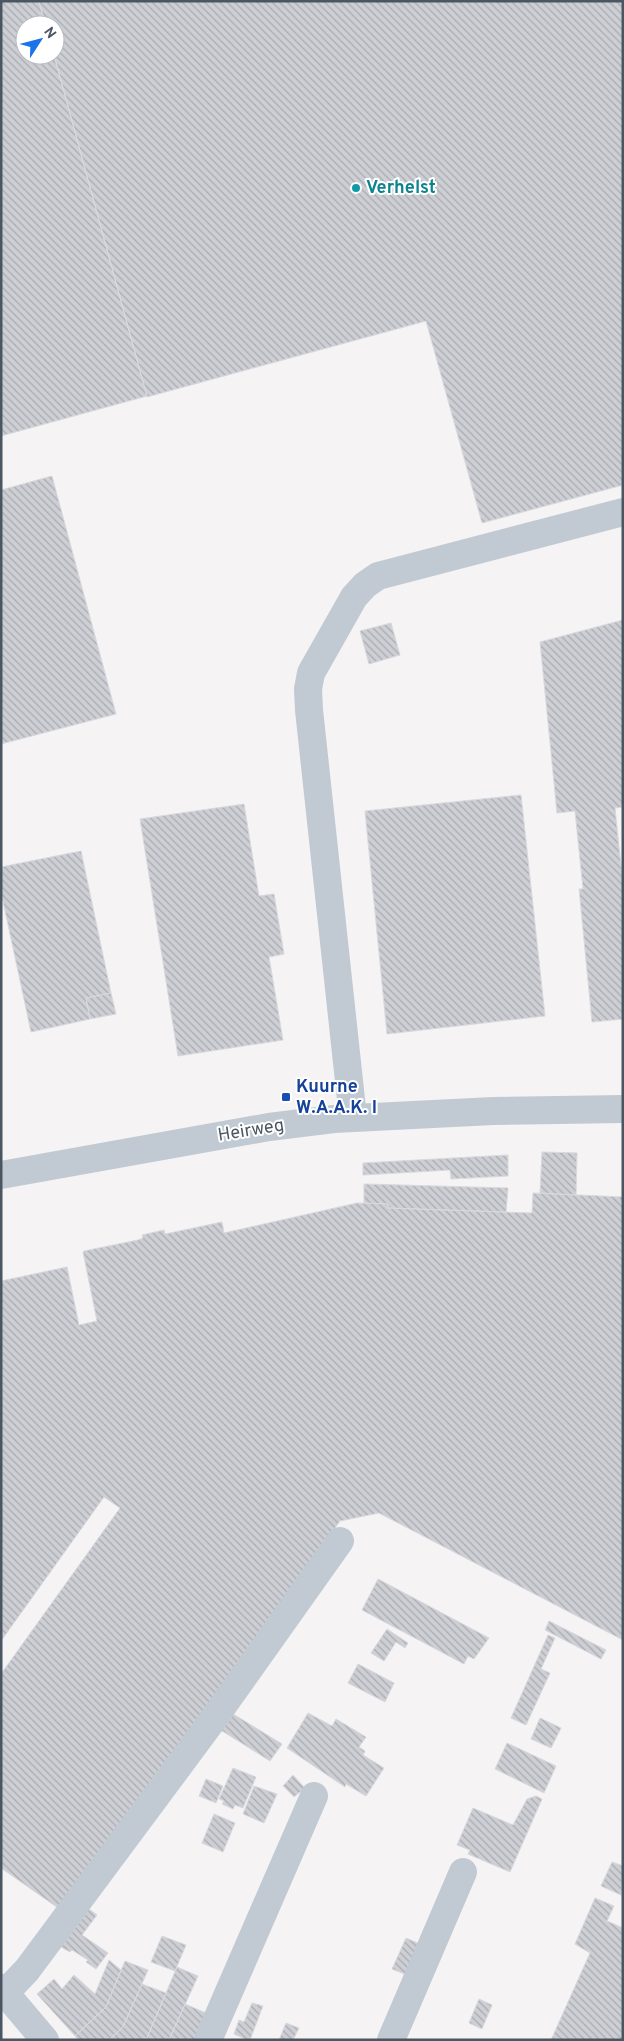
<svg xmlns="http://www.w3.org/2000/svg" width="624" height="2041" viewBox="0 0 624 2041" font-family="Overpass,sans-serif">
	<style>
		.building { fill: url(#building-back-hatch); stroke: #d7d9de }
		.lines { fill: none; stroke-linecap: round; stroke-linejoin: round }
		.minor { stroke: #c1cad2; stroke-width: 28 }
		.culture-dot { fill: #0f9aa8; stroke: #fff; stroke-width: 2 }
		.transit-dot { fill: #1a4fb4; stroke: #fff; stroke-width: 2 }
		.labels { text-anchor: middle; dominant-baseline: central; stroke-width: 4; stroke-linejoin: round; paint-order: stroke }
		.culture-label { font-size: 18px; font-weight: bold; fill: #0d838f; stroke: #fff; text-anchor: start }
		.transit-label { font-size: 18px; font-weight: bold; fill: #164399; stroke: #fff; text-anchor: start }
		.street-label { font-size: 18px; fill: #4a5661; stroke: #fff }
	</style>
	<defs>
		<pattern id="building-back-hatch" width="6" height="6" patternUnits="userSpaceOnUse" patternTransform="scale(1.25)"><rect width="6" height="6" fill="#cdcfd5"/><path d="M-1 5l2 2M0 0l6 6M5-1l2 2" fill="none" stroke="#a8abb0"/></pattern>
	</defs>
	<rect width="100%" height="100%" fill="#f5f3f3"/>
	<path class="building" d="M1 1H39L45 25H25V55H54L147 396 1 436Z
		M39 1H623V485L482 523 426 321 147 397 54 55 55 25H45Z
		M52 476 116 714 1 744V490Z
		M623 620V807L615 808 623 885V1019L592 1022 579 889H583L575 811 557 813 540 642Z
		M391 623 400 655 369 664 360 631Z
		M521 795 545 1016 387 1034 365 811Z
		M244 804 259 896 274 894 284 954 269 957 283 1040 178 1056 140 819Z
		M81 851 111 993 86 998 90 1019 31 1032 1 892V867Z
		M111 993 116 1014 90 1019 86 998Z
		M542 1152 577 1153 576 1195 540 1193Z
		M508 1155V1176L451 1179 450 1170 363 1175V1163Z
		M364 1184 508 1188 506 1212 388 1208V1204L364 1203Z
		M533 1193 623 1197V1640L379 1513 340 1521 61 1910 1 1868V1674L120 1508 104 1497 1 1641V1281L67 1267 79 1325 97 1321 83 1252 84 1251 138 1240 143 1238 142 1235 164 1230 165 1234 170 1233 222 1222 224 1233 357 1203 388 1204V1208L532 1213Z
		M378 1579 489 1638 474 1659 468 1656 464 1664 362 1610Z
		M549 1621 606 1650 601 1659 545 1630Z
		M387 1629 408 1643 405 1648 396 1642 384 1661 371 1653Z
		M548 1635 555 1638 541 1669 550 1673 526 1725 511 1718Z
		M358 1664 394 1683 385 1702 348 1683Z
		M230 1712 282 1744 270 1761 219 1729Z
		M308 1713 332 1726 336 1719 366 1737 359 1747 365 1751 363 1755 384 1768 366 1796 346 1784 345 1787 287 1748Z
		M540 1718 561 1728 551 1748 531 1739Z
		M507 1743 556 1766 544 1793 495 1769Z
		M233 1768 256 1777 243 1808 235 1805 233 1809 222 1804 224 1801 219 1799Z
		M293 1775 305 1788 294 1797 283 1786Z
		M206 1779 223 1786 216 1803 199 1796Z
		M254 1786 277 1794 264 1823 243 1814Z
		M536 1796 542 1799 510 1872 468 1854 470 1850 457 1845 473 1808 513 1825 527 1799Z
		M214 1814 235 1823 223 1852 202 1843Z
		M612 1862 623 1866 621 1895 601 1886Z
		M595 1898 614 1906 607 1921 623 1928V2040H551L590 1953 575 1944Z
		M89 1909 97 1915 82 1935 108 1953 96 1969 86 1962 88 1960 72 1950 70 1952 61 1947Z
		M162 1936 186 1945 175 1971 151 1962Z
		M406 1938 420 1944 407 1975 392 1969Z
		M109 1960 121 1970 106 2007 75 2036 37 1994 54 1979 62 1989 74 1975 95 1994Z
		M125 1961 148 1970 123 2027 109 2040H78L75 2036 106 2007Z
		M177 1967 198 1976 169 2040H146Z
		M142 1984 166 1993 146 2040H109L123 2027Z
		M479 1999 492 2005 482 2029 469 2023Z
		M252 2003 263 2006 250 2040H248L234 2034 239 2020 244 2022Z
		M185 2004 206 2013 195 2040H169Z
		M286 2023 299 2028 293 2040H279Z"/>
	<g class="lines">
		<path class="minor" d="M353 1118 309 710 308 689 311 673 354 597 365 585 378 576 623 512
			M1 1175 269 1127 334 1119 493 1111 623 1109
			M1 1988 45 2040
			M5 1993 27 1970 215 1717 340 1541
			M208 2040 314 1796
			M391 2040 463 1872"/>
	</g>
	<circle class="culture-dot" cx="356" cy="188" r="5"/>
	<rect class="transit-dot" x="281" y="1092" width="10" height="10" rx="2.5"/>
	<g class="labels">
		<g class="culture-label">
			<text x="366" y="188">Verhelst</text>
		</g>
		<g class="transit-label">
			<text x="296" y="1087">Kuurne<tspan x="296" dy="21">W.A.A.K. I</tspan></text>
		</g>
		<g class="street-label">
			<text transform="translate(251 1131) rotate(-9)">Heirweg</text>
		</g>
	</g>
	<rect width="624" height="2041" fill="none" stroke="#4a5661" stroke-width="5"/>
	<g transform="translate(40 40) rotate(54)"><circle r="24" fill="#ffffff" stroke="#b7bbc0"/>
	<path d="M0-4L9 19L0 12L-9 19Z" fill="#1a73e8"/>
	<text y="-8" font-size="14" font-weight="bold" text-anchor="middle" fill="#4a5661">N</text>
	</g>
</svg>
